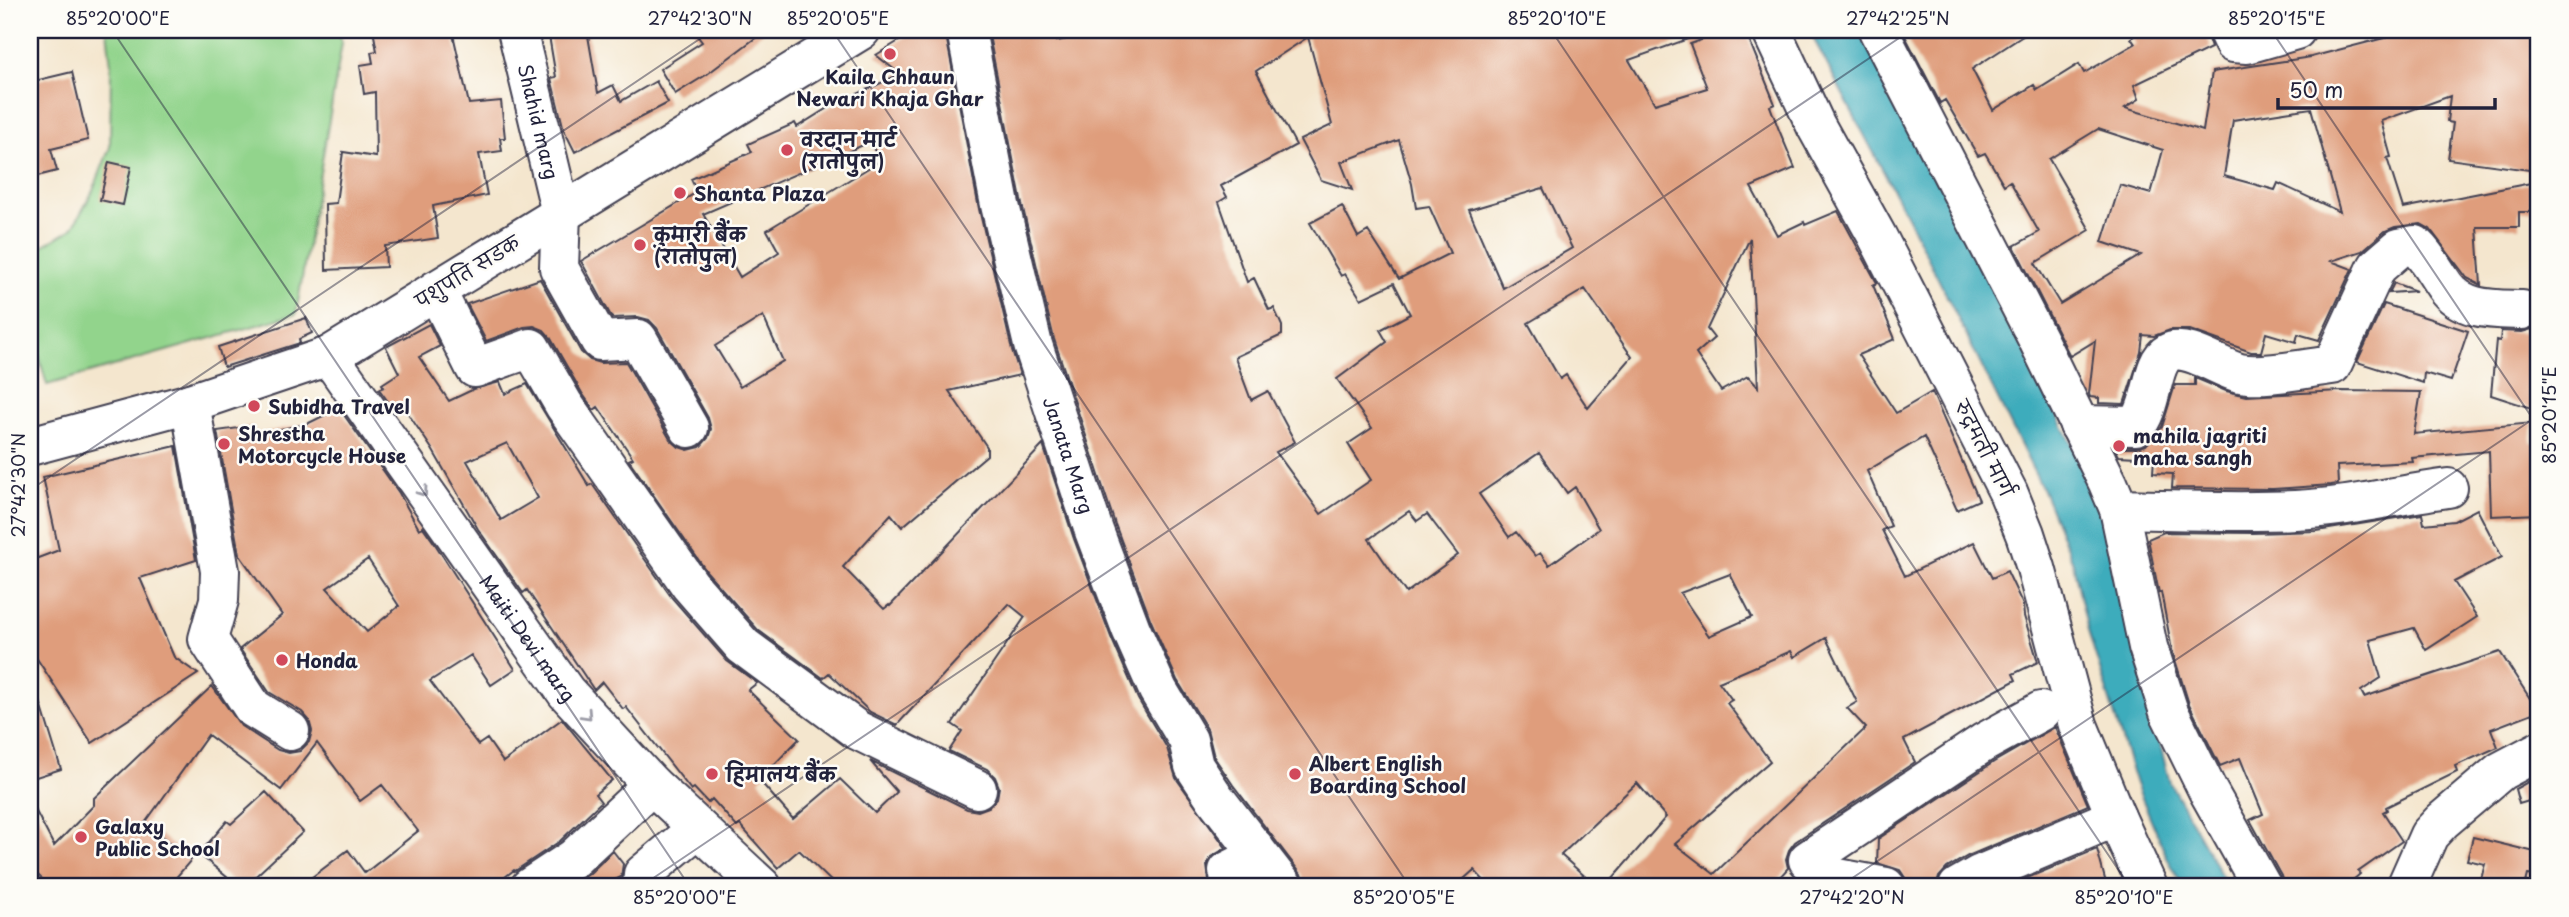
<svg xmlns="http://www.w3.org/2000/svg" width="2569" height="917" viewBox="0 0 2569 917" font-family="'Playpen Sans','Playpen Sans Deva',sans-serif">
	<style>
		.green { fill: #92d48c; stroke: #5a7b64; stroke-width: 2 }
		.water { fill: #3eacbc; stroke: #30677c; stroke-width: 2 }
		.building { fill: #df9d7c; fill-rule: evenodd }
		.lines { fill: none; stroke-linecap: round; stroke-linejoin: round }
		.minor-casing { stroke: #423f51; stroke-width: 42 }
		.major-casing { stroke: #423f51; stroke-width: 42 }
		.minor { stroke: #fff; stroke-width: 38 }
		.major { stroke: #fff; stroke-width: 38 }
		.oneway { stroke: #9c9ca7 }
		.ticks { fill: none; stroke: #22223b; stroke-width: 2; stroke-opacity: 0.45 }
		.poi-dot { fill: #d1495b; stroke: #fdfcf7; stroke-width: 2.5 }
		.labels { text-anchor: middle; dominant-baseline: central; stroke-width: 5; stroke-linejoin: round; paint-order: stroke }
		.poi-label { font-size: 19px; font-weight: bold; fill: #22223b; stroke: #fdfcf7; text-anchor: start }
		.street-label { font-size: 19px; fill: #22223b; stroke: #fdfcf7 }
		.neatline { fill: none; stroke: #22223b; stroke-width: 2.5 }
		.ticks-label { font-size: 18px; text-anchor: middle; fill: #22223b }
	</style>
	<rect width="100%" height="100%" fill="#fdfcf7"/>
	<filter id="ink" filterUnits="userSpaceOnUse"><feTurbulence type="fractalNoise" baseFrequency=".0143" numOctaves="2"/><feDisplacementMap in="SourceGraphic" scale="14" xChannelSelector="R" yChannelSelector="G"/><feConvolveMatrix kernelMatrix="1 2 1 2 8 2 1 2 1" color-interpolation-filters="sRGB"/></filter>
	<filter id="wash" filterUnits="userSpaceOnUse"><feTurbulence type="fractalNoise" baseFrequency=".00686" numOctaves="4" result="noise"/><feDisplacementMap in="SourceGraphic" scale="28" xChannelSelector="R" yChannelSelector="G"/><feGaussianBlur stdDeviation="1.57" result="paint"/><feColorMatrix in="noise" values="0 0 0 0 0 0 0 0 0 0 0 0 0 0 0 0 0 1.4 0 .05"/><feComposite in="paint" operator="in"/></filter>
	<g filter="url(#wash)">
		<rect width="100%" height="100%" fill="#f4e6ce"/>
		<path class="green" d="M107 30H338L342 43 296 314 47 385 30 324V253L72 229 92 193 110 147 111 65Z"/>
		<path class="water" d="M1809 30H1866L2095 490 2170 783 2228 887H2183L2166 855 2136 784 2088 631 2073 563 2043 490 1910 222Z"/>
		<g id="blocks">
			<path class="building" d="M373 30H452L469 104 501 101 505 138H500L502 151 479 154 487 195 433 206 438 238 385 246 386 267 326 270 325 204 336 203 343 152 376 157 375 92 364 94 360 65 373 63 371 52 377 51Z
				M548 30H587L598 93 613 85 621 101 656 81 668 103 575 152 564 130 551 78 556 77Z
				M693 30H766L706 75 675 94 660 69 702 42Z
				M917 30H945L979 209 1012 350 1020 375 949 391 987 447V455L902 527 891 514 843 567 884 609 889 605 890 606 1043 445 1074 539 1111 637 1138 699 1167 748 1176 778 1226 848 1211 857 1207 866 1210 887H837L799 850 778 868 740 825 737 827 712 799 708 803 694 788 691 790 626 707 623 709 602 682 594 690 527 590 523 593 478 529 432 449 403 406 395 411 379 389 384 387 382 384 399 373 386 347 429 324 440 346 419 357 449 401 474 389 500 382 505 394 527 384 589 486 592 484 672 598 727 661 757 683 748 690 799 739 759 780 793 819 840 779 875 813 897 792 870 761 967 809 978 811 989 807 997 798 999 787 995 777 987 769 949 751 962 731 952 724 1025 617 1009 604 897 725 870 712 829 673 823 678 758 630 707 572 629 460 633 458 598 407 594 410 582 393 550 337 544 330 534 326 524 327 486 341 467 304 540 279 581 352 590 360 600 363 626 362 670 439 679 447 688 450 700 447 708 438 711 429 708 418 657 328 649 320 638 317 612 318 581 261 697 192 691 179 752 152 748 144 795 123 797 127 826 109 900 74 876 55ZM870 142 880 161 767 230 779 252 740 277 703 214ZM763 316 783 361 740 387 715 346ZM507 443 538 498 501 520 467 461Z
				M988 30H1055L1057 41 1110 30H1704L1705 33 1629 60 1655 104 1707 88 1690 44 1729 30H1745L1775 104 1770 106 1779 130 1795 168 1751 187 1777 235 1804 222 1805 225 1838 211 1877 283 1873 285 1895 339 1858 355 1896 413 1932 392 1979 500 1957 510 1924 437 1867 471 1891 526 1882 530 1905 576 1974 542 1992 578 2007 571 2023 605 2024 616 2038 662 2013 674 2016 680 1904 740 1915 762 1795 842 1789 850 1786 859 1788 868 1771 887H1605L1666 817 1637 783 1561 855 1597 887H1490L1474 870 1455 887H1305L1301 874 1233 785 1214 757 1207 729 1177 680 1151 621 1115 524 1054 339 1021 200ZM1308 37 1332 125 1300 140 1321 180 1352 190 1341 162 1399 140 1412 184 1416 208 1429 206 1450 253 1399 279 1368 231 1358 237 1342 206 1310 223 1341 276 1345 274 1361 299 1394 283 1410 314 1380 330 1387 342 1337 379 1372 428 1348 444 1371 480 1321 514 1276 452 1295 442 1268 391 1251 400 1235 357 1282 335V326L1274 308 1269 310 1254 278 1247 282 1219 202 1227 197 1221 186 1296 145 1256 71ZM1543 188 1572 248 1503 288 1469 210ZM1750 238 1758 387 1748 376 1721 391 1696 354 1714 338 1707 329ZM1585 289 1632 357 1588 408 1566 375 1560 379 1528 323ZM1539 453 1567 493 1575 487 1599 529 1549 565 1540 553 1535 556 1516 532 1509 537 1479 494ZM1409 511 1417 521 1427 514 1458 555 1406 593 1369 539ZM1730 574 1752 617 1709 636 1680 593ZM1826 638 1857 702 1847 708 1866 728 1714 874 1675 844 1770 761 1727 703 1732 700 1719 682 1791 651 1794 657Z
				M1902 30H2032L1972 69 1993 110 2034 85 2037 90 2079 64 2084 73 2135 44 2131 38 2143 30H2205L2211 48 2134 85 2139 99 2125 108 2203 131 2212 72 2311 57 2392 36 2391 30H2539V154L2529 170 2448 159 2453 123 2447 122 2450 96 2381 121 2391 157 2387 158 2403 208 2531 183V212H2519V227H2477L2481 285 2467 278 2430 229 2421 224 2395 227 2385 231 2362 251 2331 261 2352 269 2319 340 2298 334 2296 342 2266 333 2261 352H2251L2190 330H2170L2154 336 2143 335 2141 352 2124 404 2099 403V398L2090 397 2089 394 2095 341 2070 356 2014 246 2039 232 2010 181 2004 185 1985 153 1978 156 1945 100 1940 103ZM2311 108 2340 212 2278 183 2275 190 2224 176 2233 120ZM2098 129 2163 150 2151 194 2120 185 2102 242 2141 255 2060 304 2035 263 2090 230 2049 159Z
				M72 72 88 140 51 149 57 171 30 178V82Z
				M109 162 131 167 123 205 100 200Z
				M2394 283 2416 291 2389 293Z
				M2384 304 2468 331 2451 381 2424 373 2423 383 2357 362Z
				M306 318 312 333 299 339 300 343 224 367 218 347Z
				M2539 324 2534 380 2537 381 2534 409 2491 395 2496 340 2500 341 2501 331 2522 332 2532 329Z
				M2195 378 2226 391 2247 396 2340 391 2421 392 2414 434 2533 423 2531 443H2539V514L2491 516 2489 451 2412 458 2413 462 2337 466 2338 484 2331 485 2273 489 2172 488 2173 474 2153 473 2154 458 2119 456 2115 448H2136L2146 445 2162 427 2175 385H2195Z
				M339 408 399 493 419 529 423 527 435 544 515 669 491 685 471 655 430 681 478 745 487 739 503 762 562 719 612 780 595 794 601 802 560 841 515 871 514 870 492 887H299L348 850 365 873 418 831 382 785 360 801 317 743 281 790 208 735 145 823 191 860 168 887H51L30 868V800L54 846 94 805V798L212 686 241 726 278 750 289 753 300 751 309 742 312 731 309 720 302 712 269 692 240 649 282 615 239 554 217 431 253 426 255 434 307 424ZM368 559 399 606 367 632 327 588Z
				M176 446 196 560 140 578 174 657 198 674 92 743 30 648V561L59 550 43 477Z
				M2477 509 2502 557 2454 582 2477 617 2426 650 2414 628 2370 640 2381 678 2361 691 2364 697 2500 652 2538 711 2491 729 2498 747 2455 766 2457 772 2386 807 2387 810 2383 812 2402 841 2358 872 2360 874 2345 887H2284L2281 876 2250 820 2263 814 2240 758 2220 766 2189 704 2172 650 2161 592 2159 593 2148 539 2164 532 2252 533 2317 531 2422 514 2424 524 2454 521Z
				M30 685H35L61 769 30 779Z
				M2055 727 2088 805 1968 856 1947 868 1939 877 1936 887H1907L1906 879 1900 870 1877 863 1878 839 1994 762Z
				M2539 776V798L2519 804 2515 789Z
				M266 792 303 832 244 887H239L199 854 227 821 231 824Z
				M2473 837 2539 853V877L2528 875 2525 887H2496L2480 883 2485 864 2467 860Z
				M2097 849 2107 887H2006Z
				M613 851 623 864 621 877 601 887H569L589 874Z"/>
		</g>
	</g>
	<g filter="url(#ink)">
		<use href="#blocks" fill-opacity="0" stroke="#423f51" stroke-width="2"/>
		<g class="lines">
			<defs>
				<g id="minor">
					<path id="s1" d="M517 30 561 213 559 268 600 341 638 339 689 428"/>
					<path id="s2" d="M966 30 1000 205 1033 345 1094 531 1131 629 1158 690 1188 740 1194 766 1215 798 1284 887"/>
					<path d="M1771 30 1816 126 1877 236 2008 492 2025 534 2036 568 2078 725 2116 817 2148 887"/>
					<path d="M1878 30 2038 340 2108 483 2119 509 2148 647 2169 712 2208 791 2262 887"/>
					<path d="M2227 30 2233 43 2247 44 2296 30"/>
					<path d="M436 290 475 368 531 348 564 405 690 585 743 646 857 730 977 789"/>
					<path id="s3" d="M329 356 566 692 652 785 762 887"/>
					<path d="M190 403 220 571 219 600 208 639 253 708 290 731"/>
					<path d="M2079 425 2136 426C2153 408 2151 362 2168 353 2186 343 2221 369 2240 373 2263 378 2307 368 2332 365L2377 267 2399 248 2415 245C2428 257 2435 272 2445 286 2462 311 2495 309 2522 310"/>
					<path d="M2119 509C2177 510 2237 513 2295 510 2347 508 2397 495 2448 488"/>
					<path d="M530 887 574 858 652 785"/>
					<path d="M642 887 643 874 698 828"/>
					<path d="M1232 887 1228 871 1246 862 1254 847"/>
					<path d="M1886 887 1832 877 1808 860 1983 743 2041 711"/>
					<path d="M1958 887 1979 875 2116 817"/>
					<path d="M2406 887 2429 835 2442 821 2501 771 2539 751"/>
				</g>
				<path id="major" d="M30 446 190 403 329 356 861 30"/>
			</defs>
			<use href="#minor" class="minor-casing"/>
			<use href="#major" class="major-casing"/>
			<use href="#minor" class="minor"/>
			<use href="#major" class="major"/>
		</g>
		<defs><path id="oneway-chevron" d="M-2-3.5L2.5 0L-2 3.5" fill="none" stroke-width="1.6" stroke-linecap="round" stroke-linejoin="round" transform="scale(1.75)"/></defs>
		<g class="oneway">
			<use href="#oneway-chevron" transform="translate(423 492) rotate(55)"/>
			<use href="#oneway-chevron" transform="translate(587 715) rotate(47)"/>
		</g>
	</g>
	<path class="ticks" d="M112 30 690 887M832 30 1410 887M1551 30 2130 887M2271 30 2539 428M30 490 713 30M640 887 1911 30M1839 887 2539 415"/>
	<g class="poi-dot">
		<circle cx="890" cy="54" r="7"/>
		<circle cx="787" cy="150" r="7"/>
		<circle cx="680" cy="193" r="7"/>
		<circle cx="640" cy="245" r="7"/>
		<circle cx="254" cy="406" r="7"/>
		<circle cx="224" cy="444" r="7"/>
		<circle cx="2119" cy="446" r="7"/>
		<circle cx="282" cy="660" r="7"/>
		<circle cx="712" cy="774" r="7"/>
		<circle cx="1295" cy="774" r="7"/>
		<circle cx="81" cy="837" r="7"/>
	</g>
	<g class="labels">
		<g class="poi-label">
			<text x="890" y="76" text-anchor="middle">Kaila Chhaun<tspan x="890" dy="22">Newari Khaja Ghar</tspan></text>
			<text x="801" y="139">वरदान मार्ट<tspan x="801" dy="22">(रातोपुल)</tspan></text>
			<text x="694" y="193">Shanta Plaza</text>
			<text x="654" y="234">कुमारी बैंक<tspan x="654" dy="22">(रातोपुल)</tspan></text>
			<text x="268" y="406">Subidha Travel</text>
			<text x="238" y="433">Shrestha<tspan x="238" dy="22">Motorcycle House</tspan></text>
			<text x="2133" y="435">mahila jagriti<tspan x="2133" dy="22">maha sangh</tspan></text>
			<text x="296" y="660">Honda</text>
			<text x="1309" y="763">Albert English<tspan x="1309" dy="22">Boarding School</tspan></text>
			<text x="726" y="774">हिमालय बैंक</text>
			<text x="95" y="826">Galaxy<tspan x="95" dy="22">Public School</tspan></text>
		</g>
		<g class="street-label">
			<text stroke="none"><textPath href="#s1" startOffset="94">Shahid marg</textPath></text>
			<text transform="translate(467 271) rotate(-32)">पशुपति सडक</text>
			<text transform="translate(1985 448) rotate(63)">रुद्रमती मार्ग</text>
			<text stroke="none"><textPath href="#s2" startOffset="438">Janata Marg</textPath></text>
			<text stroke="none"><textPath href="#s3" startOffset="345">Maiti Devi marg</textPath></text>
		</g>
	</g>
	<rect width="2569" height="917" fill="none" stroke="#fdfcf7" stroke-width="77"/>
	<path d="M2278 98v10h217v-10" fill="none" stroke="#22223b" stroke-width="3.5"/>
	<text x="2289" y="98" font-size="21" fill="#22223b" stroke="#fdfcf7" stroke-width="5" paint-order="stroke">50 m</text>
	<rect x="38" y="38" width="2492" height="840" class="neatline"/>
	<g class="ticks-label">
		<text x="118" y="25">85°20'00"E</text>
		<text x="700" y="25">27°42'30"N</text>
		<text x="838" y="25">85°20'05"E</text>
		<text x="1557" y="25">85°20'10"E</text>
		<text x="1898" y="25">27°42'25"N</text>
		<text x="2277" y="25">85°20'15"E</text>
		<text transform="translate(2550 415) rotate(-90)" y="6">85°20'15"E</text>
		<text transform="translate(19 485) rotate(-90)" y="6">27°42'30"N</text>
		<text x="685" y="904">85°20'00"E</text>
		<text x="1404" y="904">85°20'05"E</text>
		<text x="1852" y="904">27°42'20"N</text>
		<text x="2124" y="904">85°20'10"E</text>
	</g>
</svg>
